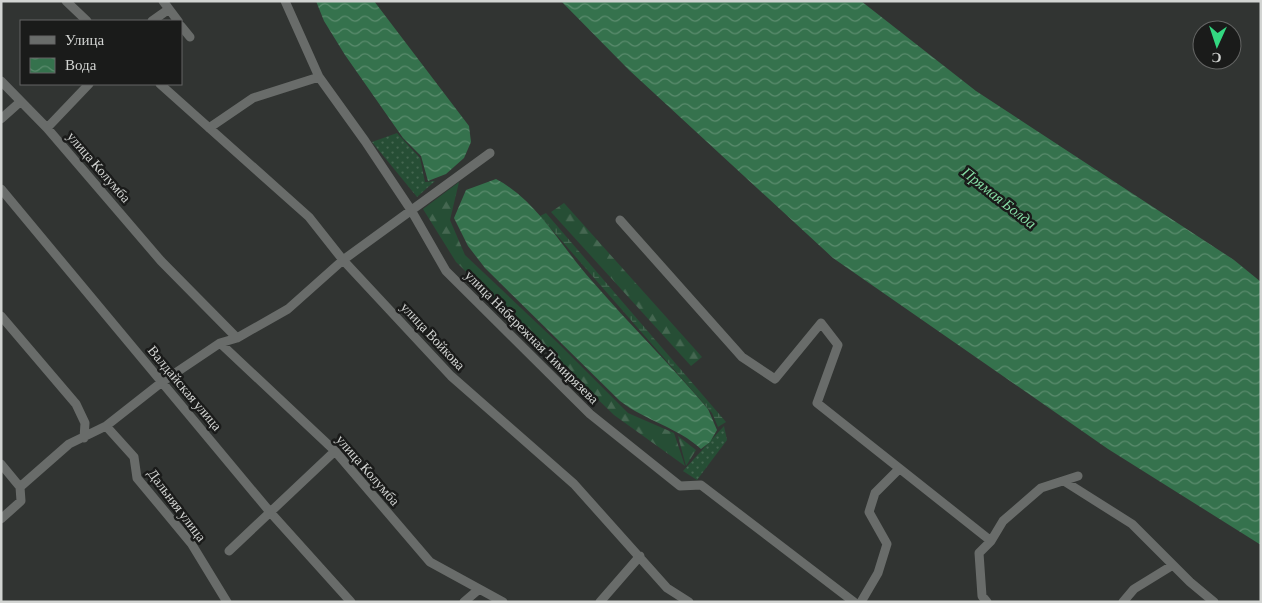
<svg xmlns="http://www.w3.org/2000/svg" width="1262" height="603" viewBox="0 0 1262 603" font-family="'Crimson Pro',serif">
	<style>
		.grass { fill: url(#grass-dots) }
		.forest { fill: url(#forest-firs) }
		.wetland { fill: url(#wetland-marsh) }
		.water { fill: url(#water-waves) }
		.lines { fill: none; stroke-linecap: round; stroke-linejoin: round }
		.minor { stroke: #696c6a; stroke-width: 9 }
		.labels { text-anchor: middle; dominant-baseline: central; stroke-width: 5; stroke-linejoin: round; paint-order: stroke }
		.street-label { font-size: 14px; fill: #d2d4d2; stroke: #1a1b1a }
		.water-label { font-size: 15px; font-style: italic; fill: #86dea5; stroke: #1a1b1a }
	</style>
	<defs>
		<pattern id="grass-dots" width="8" height="8" patternUnits="userSpaceOnUse" patternTransform="scale(1.25)"><rect width="8" height="8" fill="#264e35"/><path d="M2 2h.1M6 6h.1" fill="none" stroke="#456751" stroke-width="1.8" stroke-linecap="round"/></pattern>
		<pattern id="forest-firs" width="22" height="20" patternUnits="userSpaceOnUse" patternTransform="scale(1.25)"><rect width="22" height="20" fill="#264e35"/><path d="M5 1l3.5 6h-7zM16 11l3.5 6h-7z" fill="#456751"/></pattern>
		<pattern id="wetland-marsh" width="20" height="14" patternUnits="userSpaceOnUse" patternTransform="scale(1.25)"><rect width="20" height="14" fill="#264e35"/><path d="M1 5h8M5 5V1M11 12h8M15 12V8" fill="none" stroke="#456751"/></pattern>
		<pattern id="water-waves" width="16" height="10" patternUnits="userSpaceOnUse" patternTransform="scale(1.25)"><rect width="16" height="10" fill="#35724d"/><path d="M0 5q4-4 8 0t8 0" fill="none" stroke="#5b8c6e"/></pattern>
	</defs>
	<rect width="100%" height="100%" fill="#313432"/>
	<path class="grass" d="M397 133 420 158 425 182 435 181 417 197 372 142Z
		M724 426 727 440 697 480 683 471Z"/>
	<path class="forest" d="M459 182 450 220 465 255 558 343 628 413 674 433 685 466 614 415 456 262 423 209Z
		M564 203 702 357 691 366 551 212Z
		M678 436 696 450 686 466Z"/>
	<path class="wetland" d="M546 213 726 422 718 427 712 413 540 216Z"/>
	<path class="water" d="M316 1H374L469 126 471 142 464 158 446 174 428 181 421 156 403 138 345 55 324 21Z
		M561 1H861L976 91 1234 260 1261 282V545L1108 449 833 258 629 70Z
		M496 179C538 201 561 247 592 281 630 325 671 365 708 409L717 430 710 442 701 449C677 427 646 421 620 401L485 268 468 246 454 218 466 190Z"/>
	<g class="lines">
		<path class="minor" d="M66 1 87 21
			M163 1 178 21
			M285 1 319 77 365 141 411 210 446 271 590 414 680 486 701 485 854 602
			M152 21 169 9
			M181 26 190 37
			M1 81 47 128 161 261 237 338
			M160 84 309 217 343 260 451 376 574 484 667 588 689 602
			M1 119 20 102
			M47 128 89 84
			M209 128 253 98 319 77
			M1 189 270 512 351 602
			M620 220 742 357 775 379 821 323 838 345 817 403 991 541
			M1 316 76 404 85 423 84 438
			M220 343 335 451 430 562 503 602
			M106 426 134 457 137 478 191 543 227 602
			M1 464 20 487
			M1064 481 1132 524 1190 582 1214 602
			M1 519 21 501 20 487 69 444 106 426 162 382 220 343 237 338 288 309 343 260 490 153
			M229 551 335 451
			M464 602 478 590
			M600 602 640 556
			M861 602 878 573 887 544 869 512 875 493 898 470
			M987 602 982 596 979 553 991 541 1003 521 1041 488 1078 476
			M1123 602 1134 589 1173 565"/>
	</g>
	<g class="labels">
		<g class="street-label">
			<text transform="translate(99 167) rotate(49)">улица Колумба</text>
			<text transform="translate(433 336) rotate(47)">улица Войкова</text>
			<text transform="translate(532 337) rotate(45)">улица Набережная Тимирязева</text>
			<text transform="translate(185 388) rotate(50)">Валдайская улица</text>
			<text transform="translate(368 470) rotate(49)">улица Колумба</text>
			<text transform="translate(177 505) rotate(53)">Дальняя улица</text>
		</g>
		<g class="water-label">
			<text transform="translate(999 198) rotate(38)">Прямая Болда</text>
		</g>
	</g>
	<rect width="1262" height="603" fill="none" stroke="#d2d4d2" stroke-width="5"/>
	<rect x="20" y="20" width="162" height="65" fill="#1a1b1a" stroke="#646564"/>
	<rect x="30" y="36" width="25" height="8" fill="#696c6a" stroke="#646564"/>
	<text x="65" y="45" font-size="15" fill="#d2d4d2">Улица</text>
	<rect x="30" y="58" width="25" height="15" fill="url(#water-waves)" stroke="#646564"/>
	<text x="65" y="70" font-size="15" fill="#d2d4d2">Вода</text>
	<g transform="translate(1217 45) rotate(183)"><circle r="24" fill="#1a1b1a" stroke="#646564"/>
	<path d="M0-4L9 19L0 12L-9 19Z" fill="#33d881"/>
	<text y="-8" font-size="14" font-weight="bold" text-anchor="middle" fill="#d2d4d2">С</text>
	</g>
</svg>
